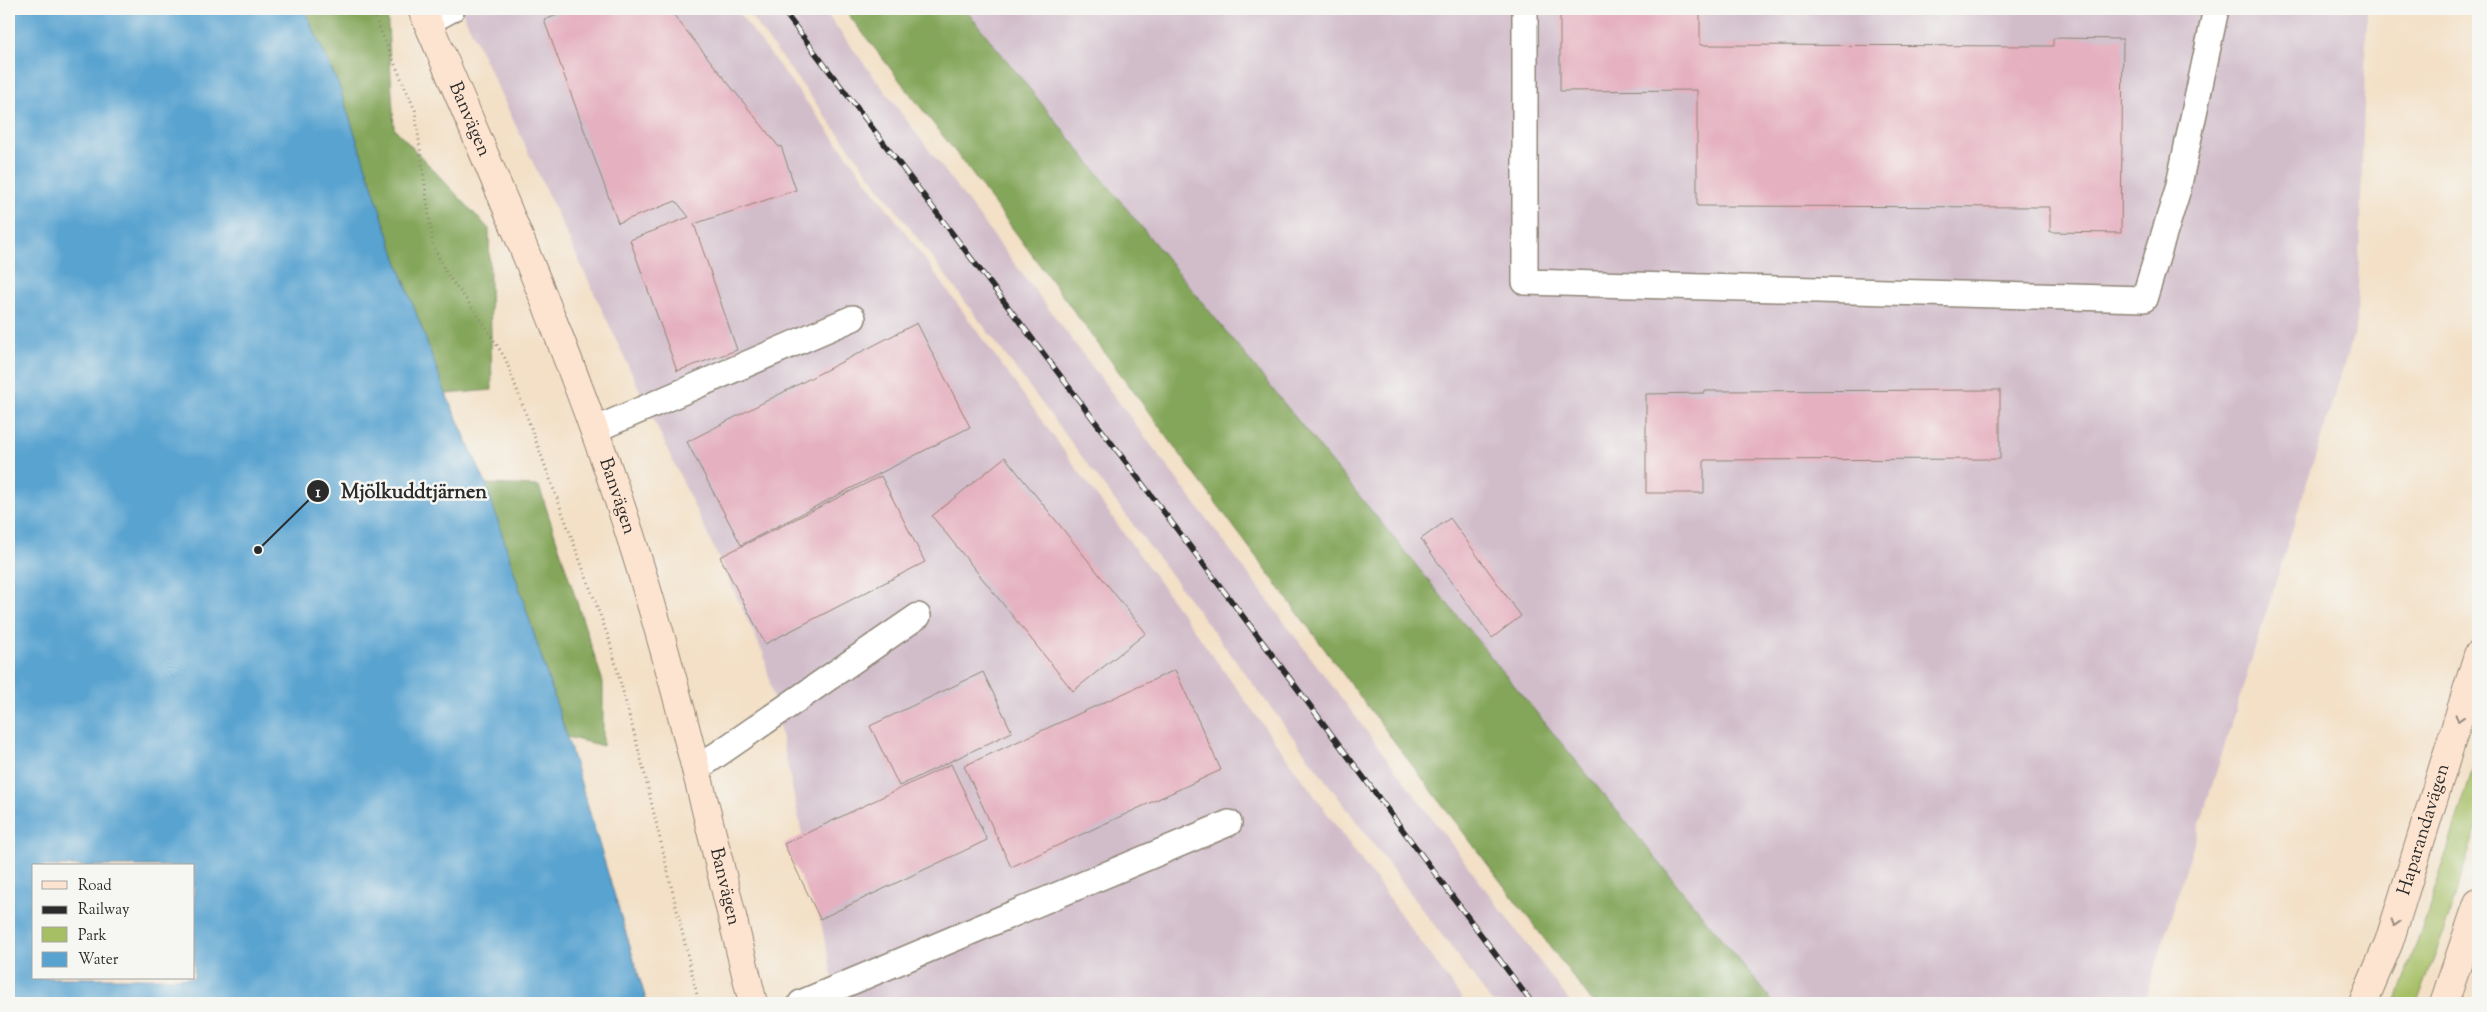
<svg xmlns="http://www.w3.org/2000/svg" width="2487" height="1012" viewBox="0 0 2487 1012" font-family="'Sorts Mill Goudy',serif">
	<style>
		.industrial { fill: #d1bdca }
		.green { fill: #a6bf65; stroke: #687548 }
		.forest { fill: #84a65a; stroke: #586842 }
		.water { fill: #59a3d0; stroke: #42677e; fill-rule: evenodd }
		.building { fill: #e5b0c0 }
		.lines { fill: none; stroke-linecap: round; stroke-linejoin: round }
		.lane-casing { stroke: #8f8678; stroke-width: 28 }
		.secondary-casing { stroke: #8f8678; stroke-width: 30 }
		.path { stroke: #8f8678; stroke-width: 3; stroke-dasharray: 1 4; stroke-linecap: butt }
		.lane { stroke: #fff; stroke-width: 25 }
		.secondary { stroke: #fde4d0; stroke-width: 28 }
		.rail-casing { stroke: #2b2b2b; stroke-width: 5.5 }
		.rail { stroke: #f6f6f2; stroke-width: 4; stroke-dasharray: 11; stroke-linecap: butt }
		.oneway { stroke: #94887e }
		.labels { text-anchor: middle; dominant-baseline: central; stroke-width: 5; stroke-linejoin: round; paint-order: stroke }
		.street-label { font-size: 19px; fill: #2b2b2b; stroke: #f6f6f2 }
		.leader { fill: none; stroke: #2b2b2b; stroke-width: 2 }
		.callout-dot { fill: #2b2b2b; stroke: #f6f6f2; stroke-width: 2 }
		.mark-label { font-size: 15px; text-anchor: middle; font-weight: bold; fill: #fff }
		.callout-label { font-size: 20px; text-anchor: middle; font-weight: bold; fill: #2b2b2b; stroke: #f6f6f2; stroke-width: 5; stroke-linejoin: round; paint-order: stroke }
	</style>
	<rect width="100%" height="100%" fill="#f6f6f2"/>
	<filter id="ink" filterUnits="userSpaceOnUse"><feTurbulence type="fractalNoise" baseFrequency=".02" numOctaves="2"/><feDisplacementMap in="SourceGraphic" scale="10" xChannelSelector="R" yChannelSelector="G"/><feConvolveMatrix kernelMatrix="1 2 1 2 8 2 1 2 1" color-interpolation-filters="sRGB"/></filter>
	<filter id="wash" filterUnits="userSpaceOnUse"><feTurbulence type="fractalNoise" baseFrequency=".0096" numOctaves="4" result="noise"/><feDisplacementMap in="SourceGraphic" scale="20" xChannelSelector="R" yChannelSelector="G"/><feGaussianBlur stdDeviation="1.12" result="paint"/><feColorMatrix in="noise" values="0 0 0 0 0 0 0 0 0 0 0 0 0 0 0 0 0 1.4 0 .05"/><feComposite in="paint" operator="in"/></filter>
	<g filter="url(#wash)">
		<rect width="100%" height="100%" fill="#f3e0c6"/>
		<path class="industrial" d="M461 9H736L908 236 1465 1003H838L764 655Z
			M745 9H823L1571 1003H1493Z
			M965 9H2367L2357 323 2144 1003H1774L1334 465Z"/>
		<path class="green" d="M2478 752V822L2446 925 2417 1003H2395L2426 918Z"/>
		<path class="forest" d="M304 9H387L394 128 489 229 492 390 446 394 398 264 339 86Z
			M844 9H965L1334 465 1774 1003H1593L1346 678 964 163Z
			M486 484 539 486 603 682V746L567 737Z"/>
		<path class="water" d="M9 9H304L339 86 398 264 446 394 486 484 567 737 647 1003H9ZM34 866H194V978H34Z"/>
		<g id="blocks">
			<path class="building" d="M574 9H669L779 147 781 146 796 190 694 224 737 350 677 371 630 240 689 217 676 201 618 223 544 20Z
				M1560 10H1700V45L2053 46V38L2123 39 2121 233 2050 232V207L1697 206V90L1560 91Z
				M917 323 970 427 741 545 687 442Z
				M2000 390V459L1704 460V493H1646V394L1704 393V391Z
				M1005 457 1146 633 1073 691 932 516Z
				M881 476 925 562 765 644 720 557Z
				M1450 518 1521 616 1492 638 1421 539Z
				M1175 670 1221 770 1011 867 964 766Z
				M983 672 1012 732 899 786 870 726Z
				M951 764 987 840 820 919 784 844Z"/>
		</g>
	</g>
	<g filter="url(#ink)">
		<use href="#blocks" fill-opacity="0" stroke="#8f8678" stroke-width="1"/>
		<g class="lines">
			<defs>
				<path id="lane" d="M1525 9V282L2144 299 2178 189 2216 9
					M428 22 452 9
					M594 430 853 318
					M695 770 918 616
					M801 1003 1229 823"/>
				<g id="secondary">
					<path id="s1" d="M422 9C490 167 559 325 615 489 672 657 711 831 753 1003"/>
					<path id="s2" d="M2363 1003 2389 942 2478 655"/>
					<path d="M2444 1003 2478 903"/>
				</g>
			</defs>
			<use href="#lane" class="lane-casing"/>
			<use href="#secondary" class="secondary-casing"/>
			<path class="path" d="M371 9 415 110 433 245 446 273 483 322 506 360 609 639 642 763 699 1003"/>
			<use href="#lane" class="lane"/>
			<use href="#secondary" class="secondary"/>
			<defs>
				<path id="rail" d="M782 9 1267 648 1532 1003"/>
			</defs>
			<use href="#rail" class="rail-casing"/>
			<use href="#rail" class="rail"/>
		</g>
		<defs><path id="oneway-chevron" d="M-2-3.5L2.5 0L-2 3.5" fill="none" stroke-width="1.6" stroke-linecap="round" stroke-linejoin="round" transform="scale(1.25)"/></defs>
		<g class="oneway">
			<use href="#oneway-chevron" transform="translate(2459 718) rotate(107)"/>
			<use href="#oneway-chevron" transform="translate(2395 923) rotate(107)"/>
		</g>
	</g>
	<g class="labels">
		<g class="street-label">
			<text stroke="none"><textPath href="#s1" startOffset="120">Banvägen</textPath></text>
			<text stroke="none"><textPath href="#s1" startOffset="525">Banvägen</textPath></text>
			<text stroke="none"><textPath href="#s2" startOffset="184">Haparandavägen</textPath></text>
			<text stroke="none"><textPath href="#s1" startOffset="930">Banvägen</textPath></text>
		</g>
	</g>
	<path class="leader" d="M258 550L318 491"/>
	<g class="callout-dot">
		<circle cx="258" cy="550" r="5"/>
		<circle cx="318" cy="491" r="12"/>
	</g>
	<g class="mark-label">
		<text x="318" y="497">1</text>
	</g>
	<g class="callout-label">
		<text x="414" y="498">Mjölkuddtjärnen</text>
	</g>
	<rect width="2487" height="1012" fill="none" stroke="#f6f6f2" stroke-width="30"/>
	<rect x="32" y="864" width="162" height="115" fill="#f6f6f2" stroke="#a5a5a2"/>
	<rect x="42" y="881" width="25" height="8" fill="#fde4d0" stroke="#a5a5a2"/>
	<text x="78" y="890" font-size="15" fill="#2b2b2b">Road</text>
	<rect x="42" y="906" width="25" height="8" fill="#2b2b2b" stroke="#a5a5a2"/>
	<text x="78" y="914" font-size="15" fill="#2b2b2b">Railway</text>
	<rect x="42" y="927" width="25" height="15" fill="#a6bf65" stroke="#a5a5a2"/>
	<text x="78" y="940" font-size="15" fill="#2b2b2b">Park</text>
	<rect x="42" y="952" width="25" height="15" fill="#59a3d0" stroke="#a5a5a2"/>
	<text x="78" y="964" font-size="15" fill="#2b2b2b">Water</text>
</svg>
